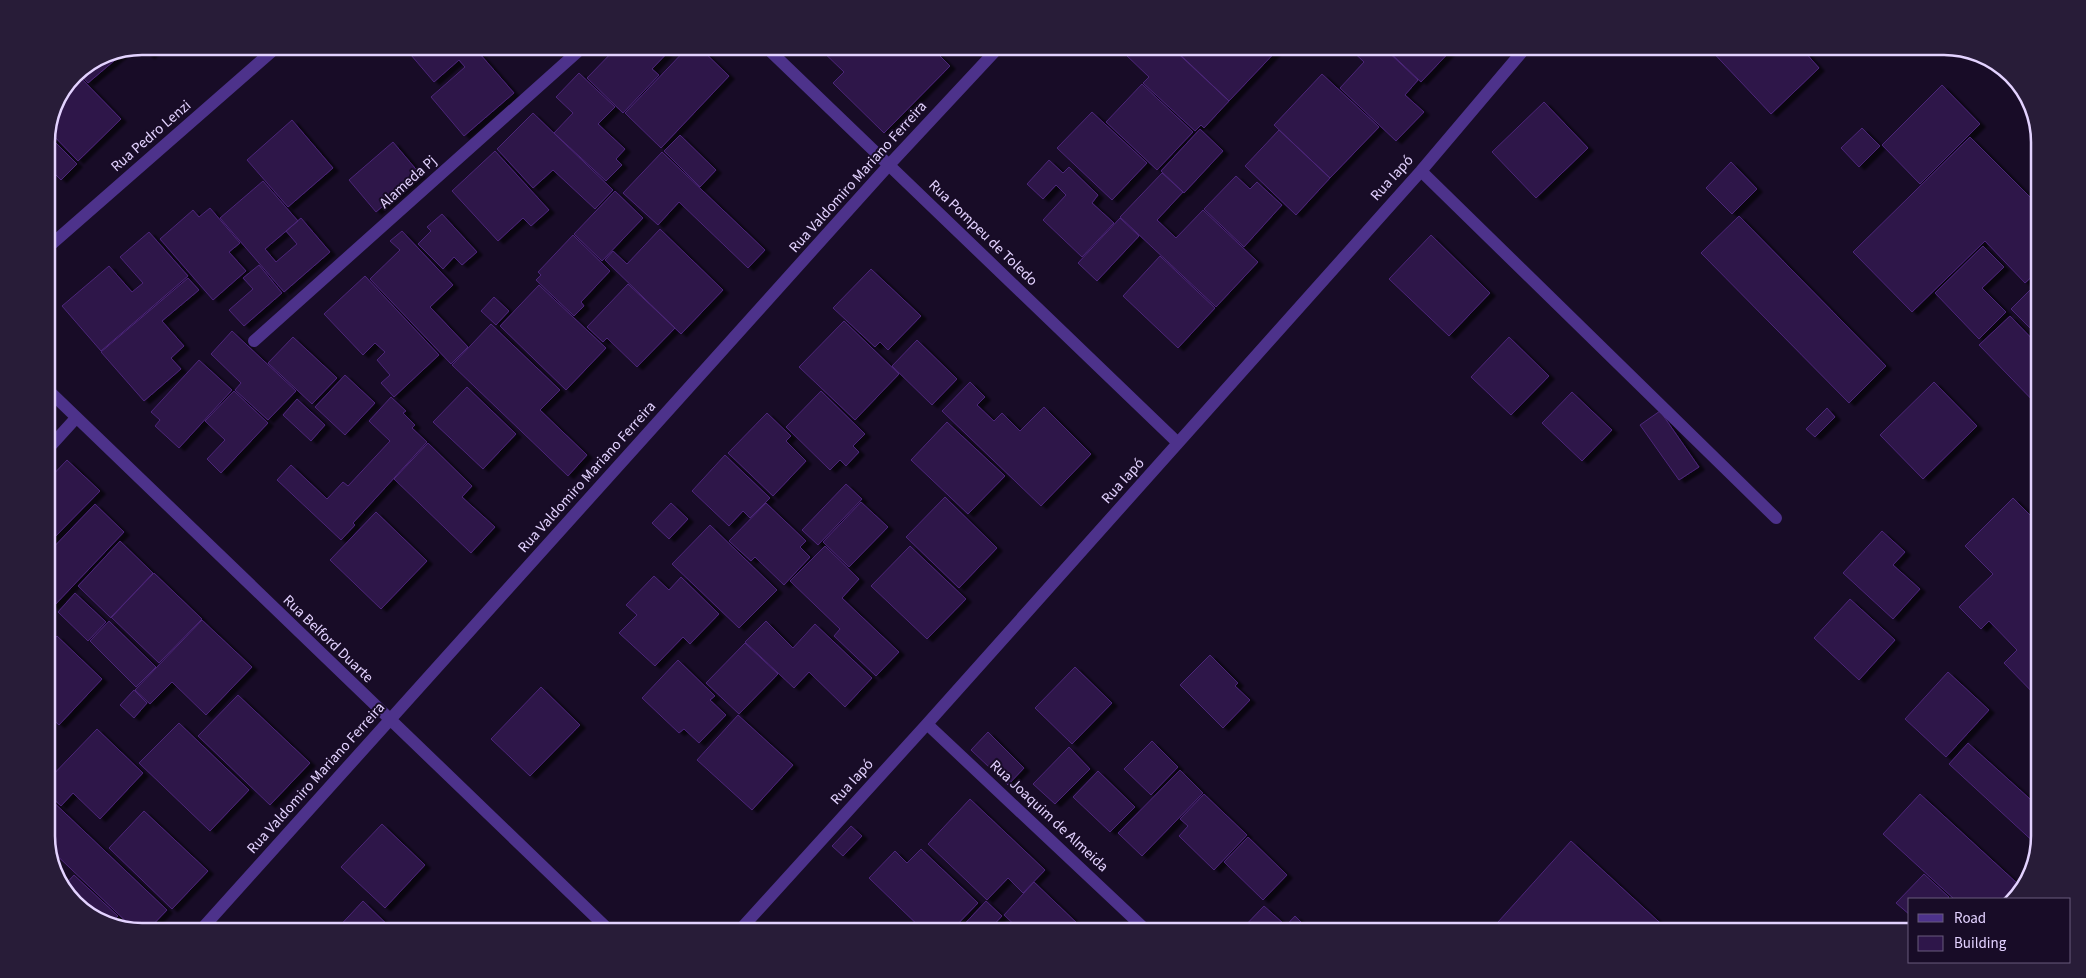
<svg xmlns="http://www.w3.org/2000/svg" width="2086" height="978" viewBox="0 0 2086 978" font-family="'Source Sans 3',sans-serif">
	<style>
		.building { fill: #2e164a; stroke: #4c2679; filter: url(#shadow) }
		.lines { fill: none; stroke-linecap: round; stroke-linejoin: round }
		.street { stroke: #4d328b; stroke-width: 12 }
		.labels { text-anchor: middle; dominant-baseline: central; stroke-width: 4; stroke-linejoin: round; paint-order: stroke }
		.street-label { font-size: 15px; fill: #e3d2ff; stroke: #180c27 }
		.rim { fill: none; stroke: #e3d2ff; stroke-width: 2.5 }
	</style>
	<defs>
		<filter id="shadow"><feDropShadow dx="5.5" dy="3" stdDeviation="1" flood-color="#0009"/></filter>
	</defs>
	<rect width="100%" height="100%" fill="#180c27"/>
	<path class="building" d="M160 46 149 56 140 47 142 46Z
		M407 46H473L514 93 464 136 431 97 465 67 459 60 434 82 405 48Z
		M618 46H670L672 48 652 69 659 75 623 113 587 78Z
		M689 46H698L729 76 661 148 625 113Z
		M817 46H930L950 66 884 133 833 83 844 72Z
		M1132 46H1170L1229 101 1204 128 1201 125 1195 131 1143 83 1149 77 1125 54Z
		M1171 46H1281L1229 101Z
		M1347 46H1382L1418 80 1405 95 1424 112 1396 141 1340 88 1364 62Z
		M1383 46H1455L1421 82Z
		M1707 46H1810L1804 51 1819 68 1771 114Z
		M128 49 88 83 78 72 106 53Z
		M579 73 615 107 598 124 625 149 616 159 622 165 606 181 554 133 573 113 556 97Z
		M77 74 121 119 78 161 49 131 73 78Z
		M1322 74 1379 127 1330 178 1274 125Z
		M1142 84 1193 132 1157 170 1106 122Z
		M1942 85 1980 124 1920 184 1882 145Z
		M1544 102 1588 148 1536 198 1492 152Z
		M1092 112 1147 163 1112 200 1057 148Z
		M533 113 613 190 595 209 553 170 533 188 497 149Z
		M292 120 333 168 288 207 247 160Z
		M1862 128 1880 146 1859 167 1841 148Z
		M1200 129 1223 151 1184 193 1161 171Z
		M1279 130 1330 178 1296 215 1245 166Z
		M47 134 77 164 61 180 46 165Z
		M680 135 716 170 700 187 664 151Z
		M1970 137 2040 207V269L2025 283 1985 241 1912 312 1853 252Z
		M393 142 420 174 376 212 349 180Z
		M495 151 549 210 531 226 523 218 498 241 452 191Z
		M662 152 765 250 748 268 679 202 658 225 623 193Z
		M1049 160 1063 173 1069 167 1098 195 1092 203 1114 223 1082 257 1043 220 1066 195 1056 185 1043 199 1027 184Z
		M1731 162 1757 189 1732 214 1706 188Z
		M1162 173 1183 192 1157 220 1176 238 1203 210 1258 262 1216 307 1120 217Z
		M1236 176 1250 189 1257 182 1282 205 1244 247 1204 209Z
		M263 181 298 221 265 249 276 262 297 244 286 231 301 218 330 252 284 292 220 218Z
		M615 191 643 218 602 261 574 234Z
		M210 208 240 243 229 252 246 271 213 300 160 239 193 210 199 217Z
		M442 214 477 252 462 265 454 257 443 269 418 244 431 231 427 227Z
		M1739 216 1886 366 1849 403 1701 253Z
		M1120 218 1139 236 1097 281 1078 263Z
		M660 229 723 290 681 334 605 260 613 251 627 264Z
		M402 231 453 285 430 307 468 347 451 364 370 279 400 250 390 241Z
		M149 232 188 276 101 351 62 306 109 266 132 292 143 283 120 257Z
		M573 235 610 271 581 302 584 306 574 316 536 280 541 275 538 272Z
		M1431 235 1490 293 1449 336 1389 279Z
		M1983 246 2004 267 1982 288 2006 312 1979 339 1935 293Z
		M1160 256 1215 308 1178 348 1123 296Z
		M259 265 282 293 244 326 229 310 253 289 243 278Z
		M871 269 921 316 888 350 880 342 875 347 833 308Z
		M365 276 439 355 394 397 381 383 390 375 377 360 385 352 375 343 363 355 324 314Z
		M188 278 199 290 162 321 184 346 171 358 181 369 144 401 101 352Z
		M2040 280V338L2011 309Z
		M628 284 675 328 637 367 607 338 603 342 587 327Z
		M539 285 606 348 566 390 500 326Z
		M494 297 509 311 496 325 481 311Z
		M2010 316 2040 347V349L2035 353 2040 358V408L1979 345Z
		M844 321 899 374 855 420 799 367Z
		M491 324 560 390 540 410 587 455 568 476 452 365Z
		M232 331 296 391 268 420 235 390 241 383 211 354Z
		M293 337 337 378 312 404 268 363Z
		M1509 337 1549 376 1511 415 1471 377Z
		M917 340 957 379 932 405 892 366Z
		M199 360 232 390 179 448 155 426 160 420 151 412Z
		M345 375 375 403 345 435 315 407Z
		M970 382 985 397 977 405 994 421 1002 413 1020 431 1044 407 1091 454 1041 506 942 411Z
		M1934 382 1977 426 1923 479 1880 435Z
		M467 387 516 434 483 469 433 422Z
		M234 391 268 423 221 473 207 459 225 440 205 421Z
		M821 391 865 434 853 446 859 452 846 466 840 460 830 470 786 427Z
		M1572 392 1612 430 1582 461 1542 423Z
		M391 397 406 411 403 413 415 425 412 428 427 442 353 523 355 525 341 540 277 480 291 465 327 499 343 482 348 486 390 441 369 421Z
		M297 399 325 425 311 441 283 415Z
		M1827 408 1835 417 1815 437 1806 429Z
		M1660 411 1699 467 1679 480 1640 425Z
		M767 413 791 436 786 441 806 461 773 496 728 453Z
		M947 422 1005 476 968 514 911 460Z
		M428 443 472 486 462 497 495 527 471 553 394 479Z
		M725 455 770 498 750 518 743 511 729 526 692 491Z
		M67 460 100 491 47 545 46 482Z
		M846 484 862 499 818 545 802 530Z
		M945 497 997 548 959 588 906 537Z
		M2013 498 2040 525V700L2004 663 2017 650 1989 621 1981 629 1959 607 1993 574 1965 546Z
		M861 502 888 527 849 567 823 542Z
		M671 503 688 519 669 539 652 523Z
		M766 503 806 541 800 547 810 557 784 585 755 557 751 561 729 541Z
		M95 504 124 532 53 607 46 601V555Z
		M376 512 427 561 381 609 330 560Z
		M710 525 777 590 739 628 672 564Z
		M1882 531 1905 552 1893 565 1920 589 1893 619 1843 573Z
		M120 541 153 573 111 618 78 586Z
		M825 546 859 579 842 598 899 652 876 676 834 636 840 629 790 581Z
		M910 546 966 599 927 639 871 586Z
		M154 573 202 619 159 663 111 617Z
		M654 576 669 590 681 577 719 614 690 644 683 637 655 666 619 633 637 615 626 605Z
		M75 593 106 622 88 641 58 612Z
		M1850 599 1895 640 1859 680 1814 638Z
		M202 620 252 667 206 715 172 682 150 704 135 690Z
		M109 621 156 667 136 687 90 641Z
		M766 621 793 648 815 624 872 678 845 707 809 672 794 688 745 642Z
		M57 636 102 679 59 725 46 713V648Z
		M745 643 778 674 739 714 706 683Z
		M1210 655 1238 683 1235 686 1250 700 1223 728 1180 685Z
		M678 660 715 696 710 700 726 715 699 743 684 729 679 733 642 698Z
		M1075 667 1112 703 1072 744 1035 708Z
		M1948 672 1989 710 1946 757 1905 719Z
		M541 687 580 725 530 776 491 739Z
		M134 690 147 703 134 718 120 705Z
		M238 695 310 763 270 805 198 736Z
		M738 715 793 765 752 810 697 760Z
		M179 723 249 790 210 831 139 763Z
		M97 729 143 773 100 819 73 793 61 806 46 792V782Z
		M988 732 1024 768 1008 785 971 750Z
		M1152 741 1178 767 1151 795 1124 769Z
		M1968 743 2040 808 2038 846 1949 764Z
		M1069 747 1090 769 1055 804 1033 784Z
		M1180 770 1203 793 1142 856 1118 833Z
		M1098 771 1135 807 1110 832 1073 797Z
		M1204 794 1247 835 1214 870 1179 836 1188 826 1180 819Z
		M1920 794 2018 884 2023 885 2011 899H1954L1883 834Z
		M46 795 167 910 146 932 135 930 48 847 46 843Z
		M970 799 1045 870 1023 893 1008 878 987 900 928 844Z
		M144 811 208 871 172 909 109 848Z
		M382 824 425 865 385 908 341 867Z
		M851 826 862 836 843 856 832 846Z
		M1248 837 1287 875 1263 900 1224 862Z
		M1571 841 1670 932H1489Z
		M921 849 978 903 950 932H925L869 878 895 851 907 863Z
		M1924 874 1949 897 1947 899H1910V915L1896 903Z
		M74 875 118 916 109 925 105 924 66 894 63 887Z
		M1034 882 1080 926 1075 932H1022L1004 915Z
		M363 901 395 932H334Z
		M986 901 1002 916 987 932H957Z
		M1264 906 1284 924 1277 932H1239Z
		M1295 916 1311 932H1280Z"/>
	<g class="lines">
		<path class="street" d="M765 46 1178 443
			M1421 171 1776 518
			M46 249 278 46
			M254 341 584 46
			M46 388 611 932
			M46 451 76 418
			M927 724 1148 932
			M199 932 889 165 1000 46
			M738 932 927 724 1421 171 1527 46"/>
	</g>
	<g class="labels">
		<g class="street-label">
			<text transform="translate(151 136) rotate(-41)">Rua Pedro Lenzi</text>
			<text transform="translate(858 177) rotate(-48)">Rua Valdomiro Mariano Ferreira</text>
			<text transform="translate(1392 178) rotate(-48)">Rua Iapó</text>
			<text transform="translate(408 182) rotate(-42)">Alameda Pj</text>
			<text transform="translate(983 233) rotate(44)">Rua Pompeu de Toledo</text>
			<text transform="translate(587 477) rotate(-48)">Rua Valdomiro Mariano Ferreira</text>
			<text transform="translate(1123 481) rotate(-48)">Rua Iapó</text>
			<text transform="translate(328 639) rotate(44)">Rua Belford Duarte</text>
			<text transform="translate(316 778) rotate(-48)">Rua Valdomiro Mariano Ferreira</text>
			<text transform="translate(852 782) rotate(-48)">Rua Iapó</text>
			<text transform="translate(1049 816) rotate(43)">Rua Joaquim de Almeida</text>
		</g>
	</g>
	<path d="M0 0H2086V978H0ZM142 55H1944A87 87 0 0 1 2031 142V836A87 87 0 0 1 1944 923H142A87 87 0 0 1 55 836V142A87 87 0 0 1 142 55Z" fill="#281c38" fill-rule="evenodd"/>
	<path class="rim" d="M142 55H1944A87 87 0 0 1 2031 142V836A87 87 0 0 1 1944 923H142A87 87 0 0 1 55 836V142A87 87 0 0 1 142 55Z"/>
	<rect x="1908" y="898" width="162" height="65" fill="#180c27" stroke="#695b7d"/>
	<rect x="1918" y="914" width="25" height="8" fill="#4d328b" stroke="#695b7d"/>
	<text x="1954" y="923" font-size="15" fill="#e3d2ff">Road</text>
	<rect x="1918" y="936" width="25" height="15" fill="#2e164a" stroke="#695b7d"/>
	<text x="1954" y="948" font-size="15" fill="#e3d2ff">Building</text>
</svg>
